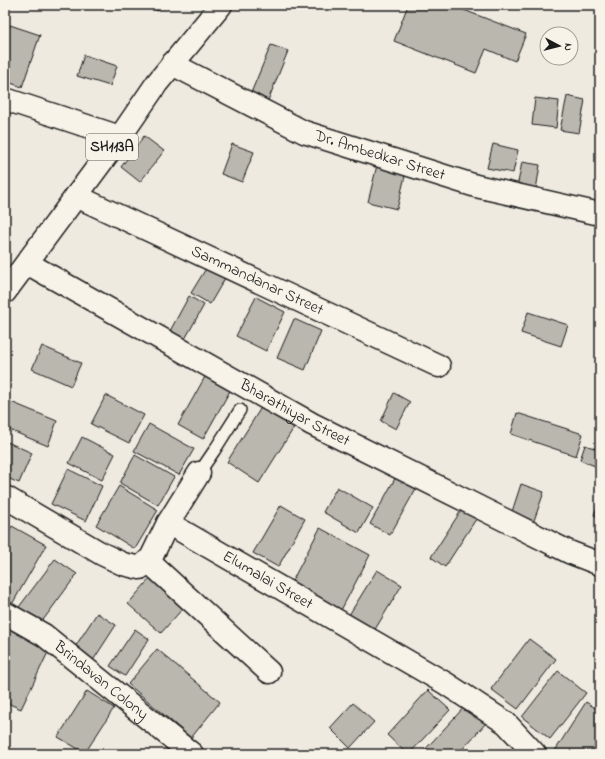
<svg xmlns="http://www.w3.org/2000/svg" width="605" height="759" viewBox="0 0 605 759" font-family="'Indie Flower',sans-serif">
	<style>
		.building { fill: #bab7af; stroke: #1c1c1c }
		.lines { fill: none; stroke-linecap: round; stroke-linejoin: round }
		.lane-casing { stroke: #1c1c1c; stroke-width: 14 }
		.street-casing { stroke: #1c1c1c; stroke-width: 25 }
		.primary-casing { stroke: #1c1c1c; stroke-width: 25 }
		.lane { stroke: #f7f3e8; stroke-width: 11 }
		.street { stroke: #f7f3e8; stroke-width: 22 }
		.primary { stroke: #f7f3e8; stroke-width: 22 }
		.labels { text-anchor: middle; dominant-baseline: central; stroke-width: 3; stroke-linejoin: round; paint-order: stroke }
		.shield { fill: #f7f3e8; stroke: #5e5c59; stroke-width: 1 }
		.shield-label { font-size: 15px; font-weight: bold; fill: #1c1c1c }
		.street-label { font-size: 16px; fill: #1c1c1c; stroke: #f7f3e8 }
	</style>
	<rect width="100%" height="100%" fill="#eeeae0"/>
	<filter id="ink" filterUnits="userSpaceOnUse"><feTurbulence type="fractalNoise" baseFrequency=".025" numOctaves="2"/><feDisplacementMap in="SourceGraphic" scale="8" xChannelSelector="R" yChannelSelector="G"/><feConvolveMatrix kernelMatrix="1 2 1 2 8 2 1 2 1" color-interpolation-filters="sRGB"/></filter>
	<g filter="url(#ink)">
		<path class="building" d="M143 5H161L158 11Z
			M408 5H451L526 34 515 61 486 49 476 73 394 41Z
			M5 9 8 10 5 19Z
			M10 25 40 35 22 87 5 81V40Z
			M271 45 288 51 265 108 248 100Z
			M84 55 117 66 110 86 77 76Z
			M567 96 585 100 579 133 560 130Z
			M535 98 559 101 556 128 532 125Z
			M144 136 164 151 140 182 121 167Z
			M232 144 254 152 242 182 221 174Z
			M493 144 518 150 513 173 487 168Z
			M378 161 407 168 397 209 368 202Z
			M522 162 540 165 535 196 516 193Z
			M210 262 228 273 210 304 191 293Z
			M189 296 204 305 185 339 170 331Z
			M256 297 285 312 266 351 236 336Z
			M528 312 568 325 561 346 521 333Z
			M294 319 321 331 305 370 277 358Z
			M42 346 81 363 71 386 32 369Z
			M206 375 231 389 203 439 178 425Z
			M5 390 9 392 5 400Z
			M394 393 410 402 396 429 381 421Z
			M106 395 144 415 129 443 91 424Z
			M11 402 57 421 48 446 5 428V417Z
			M262 406 295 426 259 483 227 462Z
			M517 413 583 434 576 456 511 434Z
			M149 424 194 449 179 475 134 451Z
			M82 437 115 454 102 480 69 463Z
			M5 441 32 453 19 483 5 477Z
			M585 445 600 450V468L580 460Z
			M135 455 174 477 158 505 120 483Z
			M68 469 102 486 86 521 51 504Z
			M398 473 418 485 390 535 370 524Z
			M521 484 544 492 531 529 509 521Z
			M119 486 158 510 135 549 96 525Z
			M337 487 373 508 359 533 323 512Z
			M599 502H600V518L594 515Z
			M281 505 305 519 278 567 253 553Z
			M464 506 478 516 445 567 431 557Z
			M12 526 46 545 11 606 5 603V538Z
			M320 528 370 555 339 614 289 587Z
			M55 559 77 574 38 627 16 611Z
			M377 570 402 585 374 631 349 615Z
			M152 576 185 606 161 633 128 604Z
			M97 613 116 625 92 662 73 650Z
			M5 626 50 648 21 709 5 702Z
			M135 629 149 639 125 676 110 666Z
			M529 639 556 659 518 709 491 689Z
			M157 649 220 702 191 738 128 684Z
			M558 671 586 693 550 739 522 717Z
			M428 690 450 710 409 754H407L387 735Z
			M87 691 114 708 85 753 58 737Z
			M586 702 600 711V744L594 754H553Z
			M353 703 374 722 350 748 330 728Z
			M467 704 487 722 458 754H421Z"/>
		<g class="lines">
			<defs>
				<path id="lane" d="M199 473 214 451 240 410"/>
				<g id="street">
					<path id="s1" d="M172 64 304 132 476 186 600 214"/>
					<path d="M5 99 120 137"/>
					<path id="s2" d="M76 196 439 366"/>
					<path id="s3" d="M27 263 312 424 569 552 600 564"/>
					<path id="s4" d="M5 497 102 554 123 564 140 568 151 558 168 523 445 683 506 723 535 754"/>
					<path d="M168 523 199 473"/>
					<path d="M148 561 269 672"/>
					<path id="s5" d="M5 613 44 635 192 754"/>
				</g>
				<path id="primary" d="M5 292 120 137 157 83 221 5"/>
			</defs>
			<use href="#lane" class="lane-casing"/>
			<use href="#street" class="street-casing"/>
			<use href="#primary" class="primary-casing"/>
			<use href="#lane" class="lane"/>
			<use href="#street" class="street"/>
			<use href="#primary" class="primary"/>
		</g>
	</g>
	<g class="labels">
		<rect class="shield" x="86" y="134" width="52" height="26" rx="3"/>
		<g class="shield-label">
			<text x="112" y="147">SH113A</text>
		</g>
		<g class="street-label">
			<text stroke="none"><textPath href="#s1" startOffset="228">Dr. Ambedkar Street</textPath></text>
			<text stroke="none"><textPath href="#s2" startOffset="200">Sammandanar Street</textPath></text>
			<text stroke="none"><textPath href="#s3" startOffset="307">Bharathiyar Street</textPath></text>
			<text stroke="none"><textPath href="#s4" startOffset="322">Elumalai Street</textPath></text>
			<text stroke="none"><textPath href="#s5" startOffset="118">Brindavan Colony</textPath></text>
		</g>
	</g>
	<rect width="605" height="759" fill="none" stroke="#f7f3e8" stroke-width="20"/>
	<rect x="10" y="10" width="585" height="739" fill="none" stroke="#1c1c1c" stroke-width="1.5" filter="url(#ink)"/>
	<g transform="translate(559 46) rotate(97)"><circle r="19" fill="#f7f3e8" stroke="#9f9d96"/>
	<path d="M0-3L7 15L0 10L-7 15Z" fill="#1c1c1c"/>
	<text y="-6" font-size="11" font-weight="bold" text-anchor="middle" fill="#1c1c1c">N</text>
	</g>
</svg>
